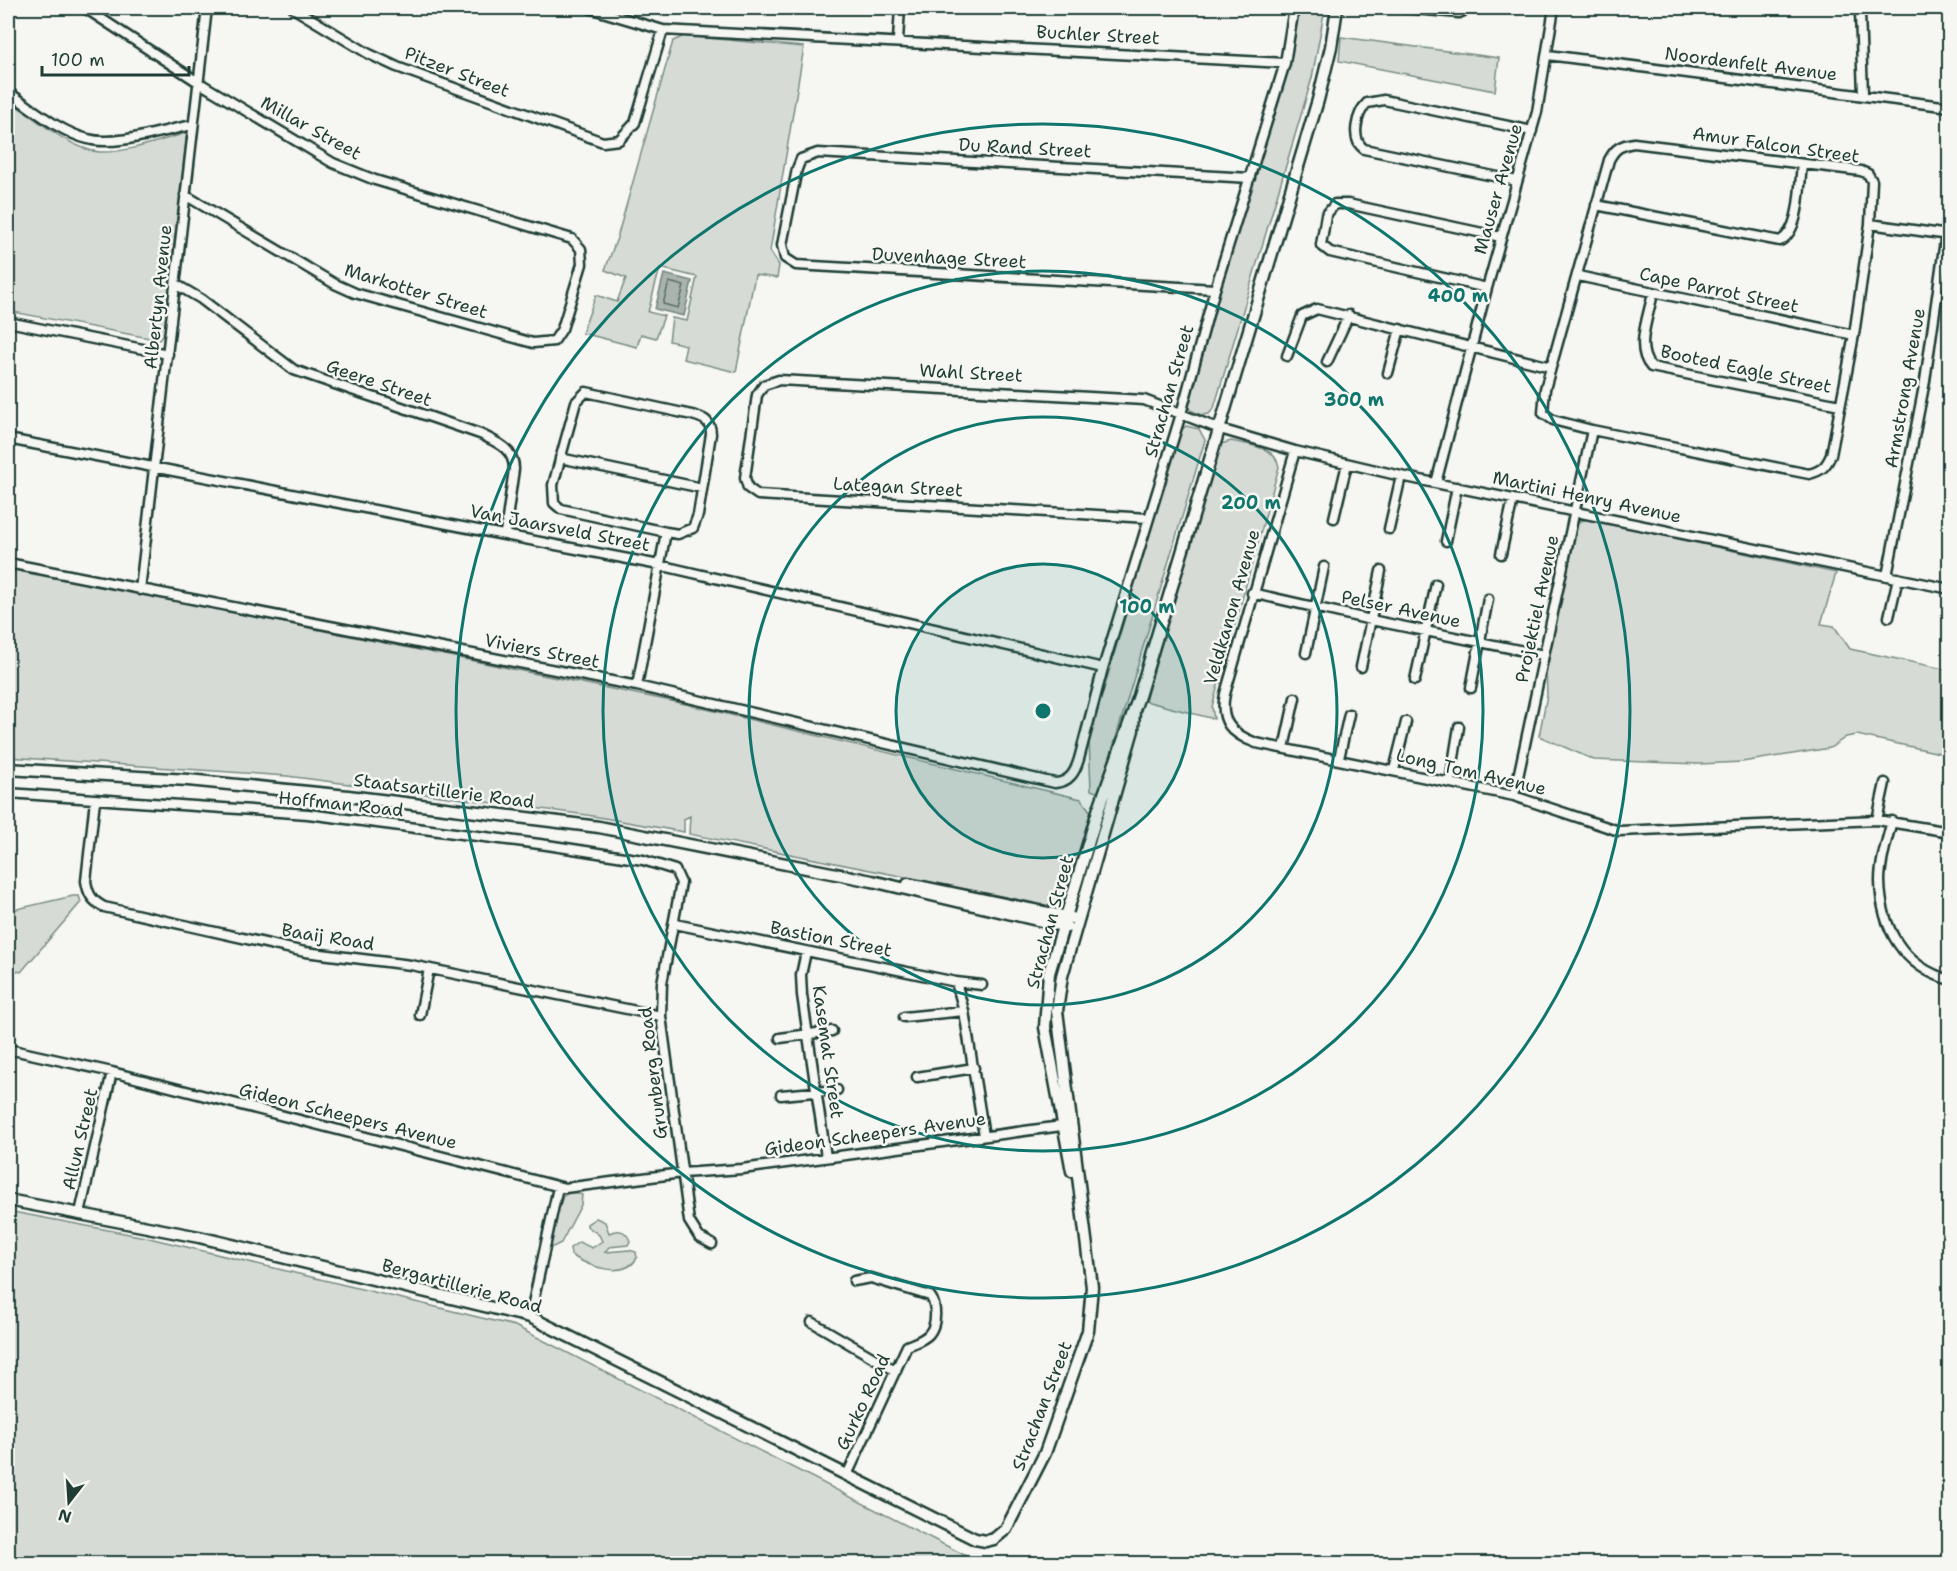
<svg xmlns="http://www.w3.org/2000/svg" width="1957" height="1571" viewBox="0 0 1957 1571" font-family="'Shantell Sans',sans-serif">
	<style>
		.green { fill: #d6dbd6; stroke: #7a8c85; stroke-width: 1.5 }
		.water { fill: #aab3ae; stroke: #72847d; stroke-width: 1.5 }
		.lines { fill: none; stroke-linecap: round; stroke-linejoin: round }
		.shore { stroke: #576c65; stroke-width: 1.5 }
		.minor-casing { stroke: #1f3d34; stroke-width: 13 }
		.tertiary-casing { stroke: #1f3d34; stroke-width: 15 }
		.minor { stroke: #f6f6f2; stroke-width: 8 }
		.tertiary { stroke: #f6f6f2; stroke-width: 10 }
		.ring { fill: none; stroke: #0f766e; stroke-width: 3 }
		.labels { text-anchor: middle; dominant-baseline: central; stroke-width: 5; stroke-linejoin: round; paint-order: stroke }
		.street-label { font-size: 18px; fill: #1f3d34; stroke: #f6f6f2 }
		.centre { fill: #0f766e; stroke: #f6f6f2; stroke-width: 3 }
		.ring-label { font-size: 18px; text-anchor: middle; font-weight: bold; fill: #0f766e; stroke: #f6f6f2; stroke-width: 5; stroke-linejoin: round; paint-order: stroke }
	</style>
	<rect width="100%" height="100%" fill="#f6f6f2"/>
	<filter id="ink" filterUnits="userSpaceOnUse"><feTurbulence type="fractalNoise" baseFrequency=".0167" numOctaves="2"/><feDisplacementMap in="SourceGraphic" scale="12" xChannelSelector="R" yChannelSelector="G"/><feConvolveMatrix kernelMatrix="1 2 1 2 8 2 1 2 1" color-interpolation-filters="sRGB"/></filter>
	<g filter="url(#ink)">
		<path class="green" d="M1298 8H1325L1312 78 1214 408 1209 414 1202 415 1190 410 1187 403 1288 62Z
			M684 36 804 47 770 251 779 265 777 278 755 275 736 372 683 359 686 345 669 341 672 318 687 321 697 277 660 268 648 312 664 316 656 338 641 334 637 347 582 333 596 295 617 302 626 278 605 270 617 238 673 41Z
			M1341 37 1499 58 1495 91 1339 61Z
			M8 100C32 116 71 150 100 152 128 153 160 140 187 133L165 333 159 340 8 311Z
			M1186 426 1199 429 1205 440 1100 791 1096 792 1091 790 1089 740 1179 432Z
			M1231 441C1248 445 1276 446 1279 467L1212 707 1214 719 1145 701 1217 450 1221 444Z
			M1587 519 1836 573 1821 624 1834 626 1850 649 1949 670V755L1857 735 1846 737 1830 748 1742 762 1699 764 1594 760 1539 736 1547 695 1546 667 1574 530 1578 522Z
			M8 567 681 703 1081 799 1091 812 1067 894 1057 903 1046 905 689 834 690 816 684 819V832L587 815 287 776 8 757Z
			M73 896H79L81 902 21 972 8 969V911Z
			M572 1191 582 1195 581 1205 561 1243 553 1247 550 1245C552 1228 557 1212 563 1196Z
			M8 1211 145 1237 515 1326 980 1563H8Z
			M596 1218 605 1222 609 1233C619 1229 626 1230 630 1241L628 1245 609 1247 605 1252 629 1250 636 1252 637 1258C624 1280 588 1266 571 1255L570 1248 579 1242 592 1248 602 1241 599 1235 587 1226V1224Z"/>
		<path class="water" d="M664 274 692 281 684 316 655 309Z"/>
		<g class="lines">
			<path class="shore" d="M669 282 684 286 678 308 663 304Z"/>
			<defs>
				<path id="minor" d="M85 8 198 82 333 163 375 180 572 239 581 249 582 264 562 329 554 341 533 343 355 293 335 284 185 195
					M293 8 369 54 397 67 603 142 619 140 635 123 663 30
					M589 8 663 30 1285 63
					M1404 8 1459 13 1470 8
					M1857 8 1860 13 1863 94
					M898 40 900 8
					M1548 55 1950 107
					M8 92C32 108 59 132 88 139 115 147 164 130 193 125
					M1634 143 1861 171 1868 174 1872 181 1870 224 1854 335 1831 455C1826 467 1821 471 1809 474L1592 430 1553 420 1543 413 1545 389 1609 160C1615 148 1621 145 1634 143Z
					M1517 181 1364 149C1350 139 1357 113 1367 103L1384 100 1532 131
					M1596 205 1780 241C1801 230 1799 186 1802 165
					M1870 224 1949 235
					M1578 276 1854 335
					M177 285 201 299 294 370 480 434C496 442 514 448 514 469L505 533
					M1487 288 1330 252 1321 245 1326 215 1335 204H1348L1501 237
					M1215 289 796 265 785 258 782 245 797 169 801 159 818 153 1250 178
					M1653 293C1649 315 1634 349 1651 367L1840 405
					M8 322 168 354
					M1287 356 1302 316 1317 309 1551 367
					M1327 362 1349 315
					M1388 373 1400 329
					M586 392 692 415C704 418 711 421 711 434L698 515 693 528 678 534 666 532 561 509 554 503 553 485 576 402Z
					M8 439 659 565 1103 668
					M1295 451 1225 694C1219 722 1232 734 1256 743L1514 796 1619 831 1877 820 1950 832
					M560 458 702 488
					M1436 483 1487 288 1537 112 1554 8
					M1148 518 758 495 748 488 745 478 757 395 764 385 779 380 1144 400 1220 429 1295 451 1401 476 1950 589
					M1334 518 1347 464
					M1389 529 1401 476
					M1446 541 1457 487
					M1501 554 1513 499
					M8 563 637 686 1055 783C1070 782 1075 772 1079 759L1103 668 1181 414 1215 289 1285 63 1294 8
					M1887 576 1925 381 1950 205
					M140 590 207 8
					M1252 593 1371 620 1544 655
					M1889 617 1898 578
					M1306 653 1324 567
					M1361 667 1381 571
					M1415 680 1436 584
					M637 686 666 532
					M1471 688 1488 599
					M1284 748 1295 698
					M1339 758 1349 714
					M1394 770 1406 722
					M1450 782 1459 727
					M8 793 308 814 547 845 643 860 675 870 681 883 662 983 661 1016 689 1221 699 1237 712 1244
					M1514 796 1592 430
					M95 800 86 881C88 894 92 901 104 907L305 952 411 965 661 1016
					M1877 820 1885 783
					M1892 821C1887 840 1880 861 1880 881 1881 928 1903 967 1950 980
					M675 924 956 982 982 985
					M806 952 801 975 802 995 826 1157
					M956 982 964 1011 984 1136
					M420 1015 429 969
					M904 1017 964 1011
					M780 1038 832 1031
					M8 1049 112 1072 565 1188 682 1173 742 1169 1069 1125
					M917 1077 974 1068
					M781 1095 837 1090
					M80 1213 112 1072
					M530 1317 558 1187
					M812 1322 896 1371
					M848 1473 907 1346C914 1343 924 1340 929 1334 937 1325 937 1305 930 1296L871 1278 854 1281"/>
				<path id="tertiary" d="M8 769 188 780 348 796 599 827 872 881 1067 927
					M908 884 1072 918
					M1072 1171 1045 1027 1049 973 1098 811 1139 696 1318 100 1331 47 1337 8
					M8 1200 199 1237 530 1317 975 1539 986 1541 994 1539 1006 1529 1045 1453 1088 1331 1092 1287 1057 1011 1062 976 1133 730 1134 709"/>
			</defs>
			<use href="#minor" class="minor-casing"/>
			<use href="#tertiary" class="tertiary-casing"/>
			<use href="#minor" class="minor"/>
			<use href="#tertiary" class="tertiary"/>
		</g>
	</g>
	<circle cx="1043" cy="711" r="147" fill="#0f766e" fill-opacity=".12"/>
	<g class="ring">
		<circle cx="1043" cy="711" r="147"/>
		<circle cx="1043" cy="711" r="294"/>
		<circle cx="1043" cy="711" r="440"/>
		<circle cx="1043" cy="711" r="587"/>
	</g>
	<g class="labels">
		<g class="street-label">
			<text transform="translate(1098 35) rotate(3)">Buchler Street</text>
			<text transform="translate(1751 64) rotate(7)">Noordenfelt Avenue</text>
			<text transform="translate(457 72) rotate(21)">Pitzer Street</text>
			<text transform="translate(311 128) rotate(29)">Millar Street</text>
			<text transform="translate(1776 145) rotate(8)">Amur Falcon Street</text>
			<text transform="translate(1025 148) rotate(3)">Du Rand Street</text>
			<text transform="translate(1498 189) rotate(-74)">Mauser Avenue</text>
			<text transform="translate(949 258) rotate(3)">Duvenhage Street</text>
			<text transform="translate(1719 290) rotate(12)">Cape Parrot Street</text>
			<text transform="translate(416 291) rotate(17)">Markotter Street</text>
			<text transform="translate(158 297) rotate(-84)">Albertyn Avenue</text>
			<text transform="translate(1746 369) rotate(12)">Booted Eagle Street</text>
			<text transform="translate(971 373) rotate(3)">Wahl Street</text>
			<text transform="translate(379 383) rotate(19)">Geere Street</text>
			<text transform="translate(1905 388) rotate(-80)">Armstrong Avenue</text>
			<text transform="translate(1169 391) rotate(-74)">Strachan Street</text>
			<text transform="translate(898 487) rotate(3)">Lategan Street</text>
			<text transform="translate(1587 497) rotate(12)">Martini Henry Avenue</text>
			<text transform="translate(560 528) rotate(11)">Van Jaarsveld Street</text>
			<text transform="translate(1232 607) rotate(-74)">Veldkanon Avenue</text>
			<text transform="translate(1401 609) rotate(12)">Pelser Avenue</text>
			<text transform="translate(1537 609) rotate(-78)">Projektiel Avenue</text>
			<text transform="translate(542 651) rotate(11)">Viviers Street</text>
			<text transform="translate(1471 772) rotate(13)">Long Tom Avenue</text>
			<text transform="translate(444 791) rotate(7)">Staatsartillerie Road</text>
			<text transform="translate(341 804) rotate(6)">Hoffman Road</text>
			<text transform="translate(1050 922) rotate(-75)">Strachan Street</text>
			<text transform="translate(328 937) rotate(9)">Baaij Road</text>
			<text transform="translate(831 939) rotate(11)">Bastion Street</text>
			<text transform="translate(828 1052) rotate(82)">Kasemat Street</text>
			<text transform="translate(653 1073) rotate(-97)">Grunberg Road</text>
			<text transform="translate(348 1116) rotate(14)">Gideon Scheepers Avenue</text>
			<text transform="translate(875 1134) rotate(-8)">Gideon Scheepers Avenue</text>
			<text transform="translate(80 1139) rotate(-77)">Allun Street</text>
			<text transform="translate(462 1286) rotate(15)">Bergartillerie Road</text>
			<text transform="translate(863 1402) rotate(-65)">Gurko Road</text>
			<text transform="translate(1042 1406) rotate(-69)">Strachan Street</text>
		</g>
	</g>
	<circle cx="1043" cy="711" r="9" class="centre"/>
	<g class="ring-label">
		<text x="1458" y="302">400 m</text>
		<text x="1354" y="406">300 m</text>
		<text x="1251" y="509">200 m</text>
		<text x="1147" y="613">100 m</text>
	</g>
	<rect width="1957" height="1571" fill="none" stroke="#f6f6f2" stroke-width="30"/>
	<rect x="15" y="15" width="1927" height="1541" fill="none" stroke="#1f3d34" stroke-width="2" filter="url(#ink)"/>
	<g transform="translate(69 1502) rotate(197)" stroke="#f6f6f2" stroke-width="4.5" paint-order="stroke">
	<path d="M0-4.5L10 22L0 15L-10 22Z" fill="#1f3d34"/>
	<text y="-9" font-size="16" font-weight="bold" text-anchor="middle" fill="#1f3d34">N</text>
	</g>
	<path d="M42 66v9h147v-9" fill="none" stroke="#1f3d34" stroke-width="3"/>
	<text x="51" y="66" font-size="18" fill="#1f3d34" stroke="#f6f6f2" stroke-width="4.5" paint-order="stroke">100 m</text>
</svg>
